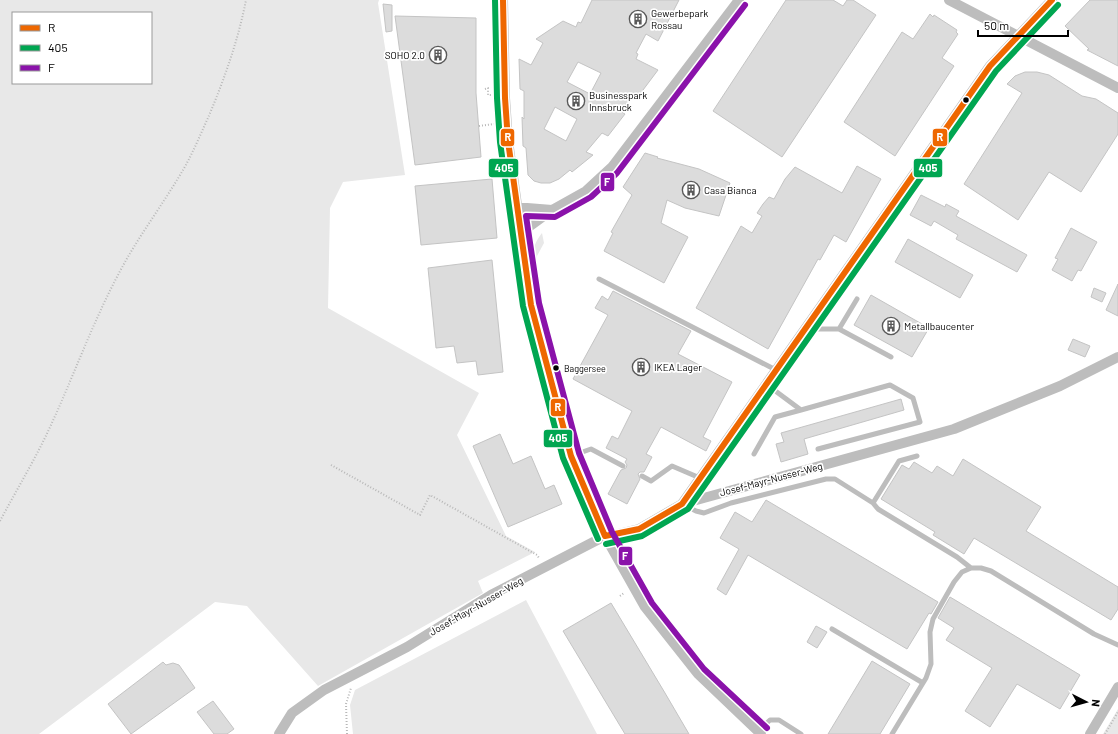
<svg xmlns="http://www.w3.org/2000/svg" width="1118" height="734" viewBox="0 0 1118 734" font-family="Barlow,sans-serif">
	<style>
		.green { fill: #e8e8e8; fill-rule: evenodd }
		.building { fill: #dcdcdc; stroke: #c4c4c4; fill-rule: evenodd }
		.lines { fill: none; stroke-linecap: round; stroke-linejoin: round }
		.path { stroke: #b8b8b8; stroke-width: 2; stroke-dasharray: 1 2; stroke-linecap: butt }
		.service { stroke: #bdbdbd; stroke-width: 5 }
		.minor { stroke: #bdbdbd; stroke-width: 10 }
		.bus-1-casing { stroke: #fff; stroke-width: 9 }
		.bus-2-casing { stroke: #fff; stroke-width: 9 }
		.bus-3-casing { stroke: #fff; stroke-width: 9 }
		.bus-1 { stroke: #ee6700; stroke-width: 6 }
		.bus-2 { stroke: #00a651; stroke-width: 6 }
		.bus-3 { stroke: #8a12aa; stroke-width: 6 }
		.bus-dot { fill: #000; stroke: #fff; stroke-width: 1.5 }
		.labels { text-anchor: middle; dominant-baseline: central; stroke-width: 3.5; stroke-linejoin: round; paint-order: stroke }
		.bus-label { font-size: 9px; fill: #000; stroke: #fff; text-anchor: start }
		.poi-label { font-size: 10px; fill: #000; stroke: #fff; text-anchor: start }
		.street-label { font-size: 10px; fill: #000; stroke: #fff }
		.line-badge { stroke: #fff; stroke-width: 1.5 }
		.badge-label { font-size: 11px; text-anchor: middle; font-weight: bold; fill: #fff }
	</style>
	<rect width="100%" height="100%" fill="#fff"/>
	<path class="green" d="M0 0H379L378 3 405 175 343 182 330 208 328 308 479 393 457 435 506 536 535 552 478 581 483 593 318 686 247 606 215 602 39 734H0ZM13 13H151V83H13Z
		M542 233 544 243 537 256 535 266V276L537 292 532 287C530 268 529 249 542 233Z
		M526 600 597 734H353L350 705 355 690Z
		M1118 709V734H1103Z"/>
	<path class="building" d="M592 0H679L658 41 646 34 636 53 638 54 636 59 658 70 640 94 636 92 620 111 625 114 608 136 602 133 586 152 593 155 572 172 570 170 559 179 550 183H541L534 181 528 175 526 148 523 146 522 117 524 119V91L520 89 519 59 531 65 543 43 536 39 563 21 576 27 578 22 581 23ZM578 62 601 73 590 94 567 82ZM555 107 577 119 566 141 544 129Z
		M786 0H833L843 6 847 0H853L876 15 782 157 713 111Z
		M1090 0H1118V66L1087 50 1089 49 1065 26Z
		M383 4 392 5V31L386 32Z
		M930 14 933 17 934 15 957 30 956 32 958 34 942 58 954 66 895 156 844 122 902 32 913 39Z
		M395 16 476 18V93L481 157 415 165Z
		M1025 72H1037L1049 75 1082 96 1096 99 1118 113V134L1081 192 1049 172 1018 220 964 184 1022 93 1007 84 1015 76Z
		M645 153 658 157 657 158 699 169 730 183 719 216 685 208 667 200 661 223 688 237 664 283 604 251 613 233 611 232 632 195 623 187Z
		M857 166 881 179 846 242 834 235 820 260 818 259 768 349 696 308 741 226 752 233 762 216 757 213 763 204 769 197 774 199 785 179 795 167 842 193Z
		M492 179 497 238 421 245 415 186Z
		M921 195 945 207 946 204 959 211 956 216 1027 255 1017 272 956 239 958 235 934 221 931 226 910 215Z
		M1071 228 1097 242 1081 271 1078 270 1072 281 1052 270 1058 259 1055 258Z
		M908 239 973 275 960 298 895 262Z
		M492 260 503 372 478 375 476 361 457 363 454 346 436 348 428 268Z
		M1118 284V316L1106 310Z
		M1094 288 1106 293 1102 302 1091 297Z
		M613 291 691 331 678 354 732 382 703 437 711 441 706 451 661 427 646 454 652 457 644 472H640L638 474 640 479 627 504 608 494 621 470 626 468 627 465 625 462 627 459 606 448 612 436 618 439 632 411 573 379 608 315 595 308 602 296 608 300Z
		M871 295 929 328 912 357 854 325Z
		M1073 339 1090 346 1085 357 1068 350Z
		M901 399 904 410 804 439 808 454 781 462 776 444 784 442 781 433Z
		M500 434 513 464 531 456 545 489 554 485 562 504 508 527 473 446Z
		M963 459 1041 507 1026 531 1118 587V609L1111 620 974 538 964 554 933 535 935 532 881 499 902 465 909 469 914 462 932 473 937 466 953 476Z
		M766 500 938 602 931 614 929 613 907 649 748 555 726 595 717 589 739 549 720 538 735 512 752 522Z
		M950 597 1080 675 1060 709 1017 684 990 727 965 711 992 668 946 640 954 628 938 618Z
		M611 603 665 693 689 734H625L563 631Z
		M816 626 827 632 817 648 807 642Z
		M872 661 910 684 880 734H828Z
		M163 662 166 665 173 663 179 665 195 688 131 734 108 704Z
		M213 701 234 729 227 734H214L197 712Z"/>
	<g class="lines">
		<path class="path" d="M485 89 488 88V95H491
			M479 126 494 124
			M331 465 420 515 430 495 537 555 539 558
			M0 521C17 489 36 458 51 425 74 375 92 324 118 275 137 238 162 206 183 170 193 153 200 135 208 118 224 80 238 41 246 0
			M620 596 624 593
			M347 734 346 704 351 688
			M1105 734 1118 712"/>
		<path class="service" d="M599 279 776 370
			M806 329H839L891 357
			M839 329 857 299
			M766 384 801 410 890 385 913 398 920 422 818 449
			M754 454 775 417 801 410
			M571 456 591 449 623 466
			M642 476 651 481 672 466 700 478
			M873 503 878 509 957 557 971 568
			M682 504 696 511 704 513 731 503 826 479H835L873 503 899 461 917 456
			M832 629 923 683
			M758 731 770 720H779L801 734
			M892 734 926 678 931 664 930 632 933 619 954 582 962 572 971 568H981L991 571 1094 634 1118 645"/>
		<path class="minor" d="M503 0 505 98 508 141 531 305 571 456 605 536 645 607 698 674 761 734
			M949 0 1118 88
			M517 208H527L552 210
			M520 229 530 226 552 210 586 191 612 167 739 0
			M682 504 990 66 1052 0
			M279 734 292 713 324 690 407 647 491 595 605 536 618 534 639 529 682 504 954 429 1060 386 1118 357
			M1090 734 1118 687"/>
		<defs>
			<path id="bus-1" d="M503 0 505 98 508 141 531 305 571 456 605 536
				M605 536 639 529 682 504 990 66 1052 0"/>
			<path id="bus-2" d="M495 0 497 98 500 142 523 306 563 458 598 539
				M606 544 642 536 688 509 996 71 1058 5"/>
			<path id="bus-3" d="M745 5 617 173 591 197 555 217 526 216 539 303 579 453 612 532 652 603 704 669 767 728"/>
		</defs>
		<use href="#bus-1" class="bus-1-casing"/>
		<use href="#bus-2" class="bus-2-casing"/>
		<use href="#bus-3" class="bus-3-casing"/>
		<use href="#bus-1" class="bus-1"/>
		<use href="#bus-2" class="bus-2"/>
		<use href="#bus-3" class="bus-3"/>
	</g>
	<defs>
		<symbol id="building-ring" viewBox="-11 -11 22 22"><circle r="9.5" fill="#fff" stroke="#595959" stroke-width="1.5"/><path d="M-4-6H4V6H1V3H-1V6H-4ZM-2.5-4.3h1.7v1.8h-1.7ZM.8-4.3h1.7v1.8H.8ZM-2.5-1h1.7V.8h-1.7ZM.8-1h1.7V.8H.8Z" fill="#595959"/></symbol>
	</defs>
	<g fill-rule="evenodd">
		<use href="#building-ring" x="628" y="9" width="20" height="20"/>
		<use href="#building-ring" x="428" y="45" width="20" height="20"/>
		<use href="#building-ring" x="566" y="91" width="20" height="20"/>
		<use href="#building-ring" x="681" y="180" width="20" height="20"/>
		<use href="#building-ring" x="881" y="316" width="20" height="20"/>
		<use href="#building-ring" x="631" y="357" width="20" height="20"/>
	</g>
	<g class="bus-dot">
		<circle cx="966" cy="100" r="3.5"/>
		<circle cx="556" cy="368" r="3.5"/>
	</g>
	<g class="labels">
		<g class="bus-label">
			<text x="564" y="368">Baggersee</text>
		</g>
		<g class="poi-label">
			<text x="651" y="13">Gewerbepark<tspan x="651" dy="12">Rossau</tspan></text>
			<text x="425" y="55" text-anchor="end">SOHO 2.0</text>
			<text x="589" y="95">Businesspark<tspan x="589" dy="12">Innsbruck</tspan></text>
			<text x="704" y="190">Casa Bianca</text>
			<text x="904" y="326">Metallbaucenter</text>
			<text x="654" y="367">IKEA Lager</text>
		</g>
		<g class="street-label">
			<text transform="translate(771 479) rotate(-15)">Josef-Mayr-Nusser-Weg</text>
			<text transform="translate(476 606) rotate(-30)">Josef-Mayr-Nusser-Weg</text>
		</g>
	</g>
	<g class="line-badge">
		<rect x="932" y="128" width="16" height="19" rx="4" fill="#ee6700"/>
		<rect x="500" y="128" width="15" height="19" rx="4" fill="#ee6700"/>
		<rect x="488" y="158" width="31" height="20" rx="4" fill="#00a651"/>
		<rect x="913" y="158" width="30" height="20" rx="4" fill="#00a651"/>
		<rect x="600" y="172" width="15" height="20" rx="4" fill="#8a12aa"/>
		<rect x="550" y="398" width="16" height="19" rx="4" fill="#ee6700"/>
		<rect x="543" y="429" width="30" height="19" rx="4" fill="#00a651"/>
		<rect x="618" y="546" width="15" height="20" rx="4" fill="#8a12aa"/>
	</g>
	<g class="badge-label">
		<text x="940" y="141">R</text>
		<text x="508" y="141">R</text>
		<text x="504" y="172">405</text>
		<text x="928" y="172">405</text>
		<text x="607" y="186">F</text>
		<text x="558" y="411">R</text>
		<text x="558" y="442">405</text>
		<text x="625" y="560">F</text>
	</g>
	<rect x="12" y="12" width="140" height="72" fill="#ffffff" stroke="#999999"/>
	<rect x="20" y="25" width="20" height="6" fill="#ee6700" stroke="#999999"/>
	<text x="48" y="32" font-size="12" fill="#000000">R</text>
	<rect x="20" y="45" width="20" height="6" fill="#00a651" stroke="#999999"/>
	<text x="48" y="52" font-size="12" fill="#000000">405</text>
	<rect x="20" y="65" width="20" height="6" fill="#8a12aa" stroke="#999999"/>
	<text x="48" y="72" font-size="12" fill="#000000">F</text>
	<g transform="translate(1086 702) rotate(96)" stroke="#ffffff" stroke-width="3" paint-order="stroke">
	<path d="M0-3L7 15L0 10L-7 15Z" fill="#000000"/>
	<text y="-6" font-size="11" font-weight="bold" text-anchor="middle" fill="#000000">N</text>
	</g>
	<path d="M978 30v6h90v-6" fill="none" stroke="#000000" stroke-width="2"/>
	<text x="984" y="30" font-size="12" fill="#000000" stroke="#ffffff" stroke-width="3" paint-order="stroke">50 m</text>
</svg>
